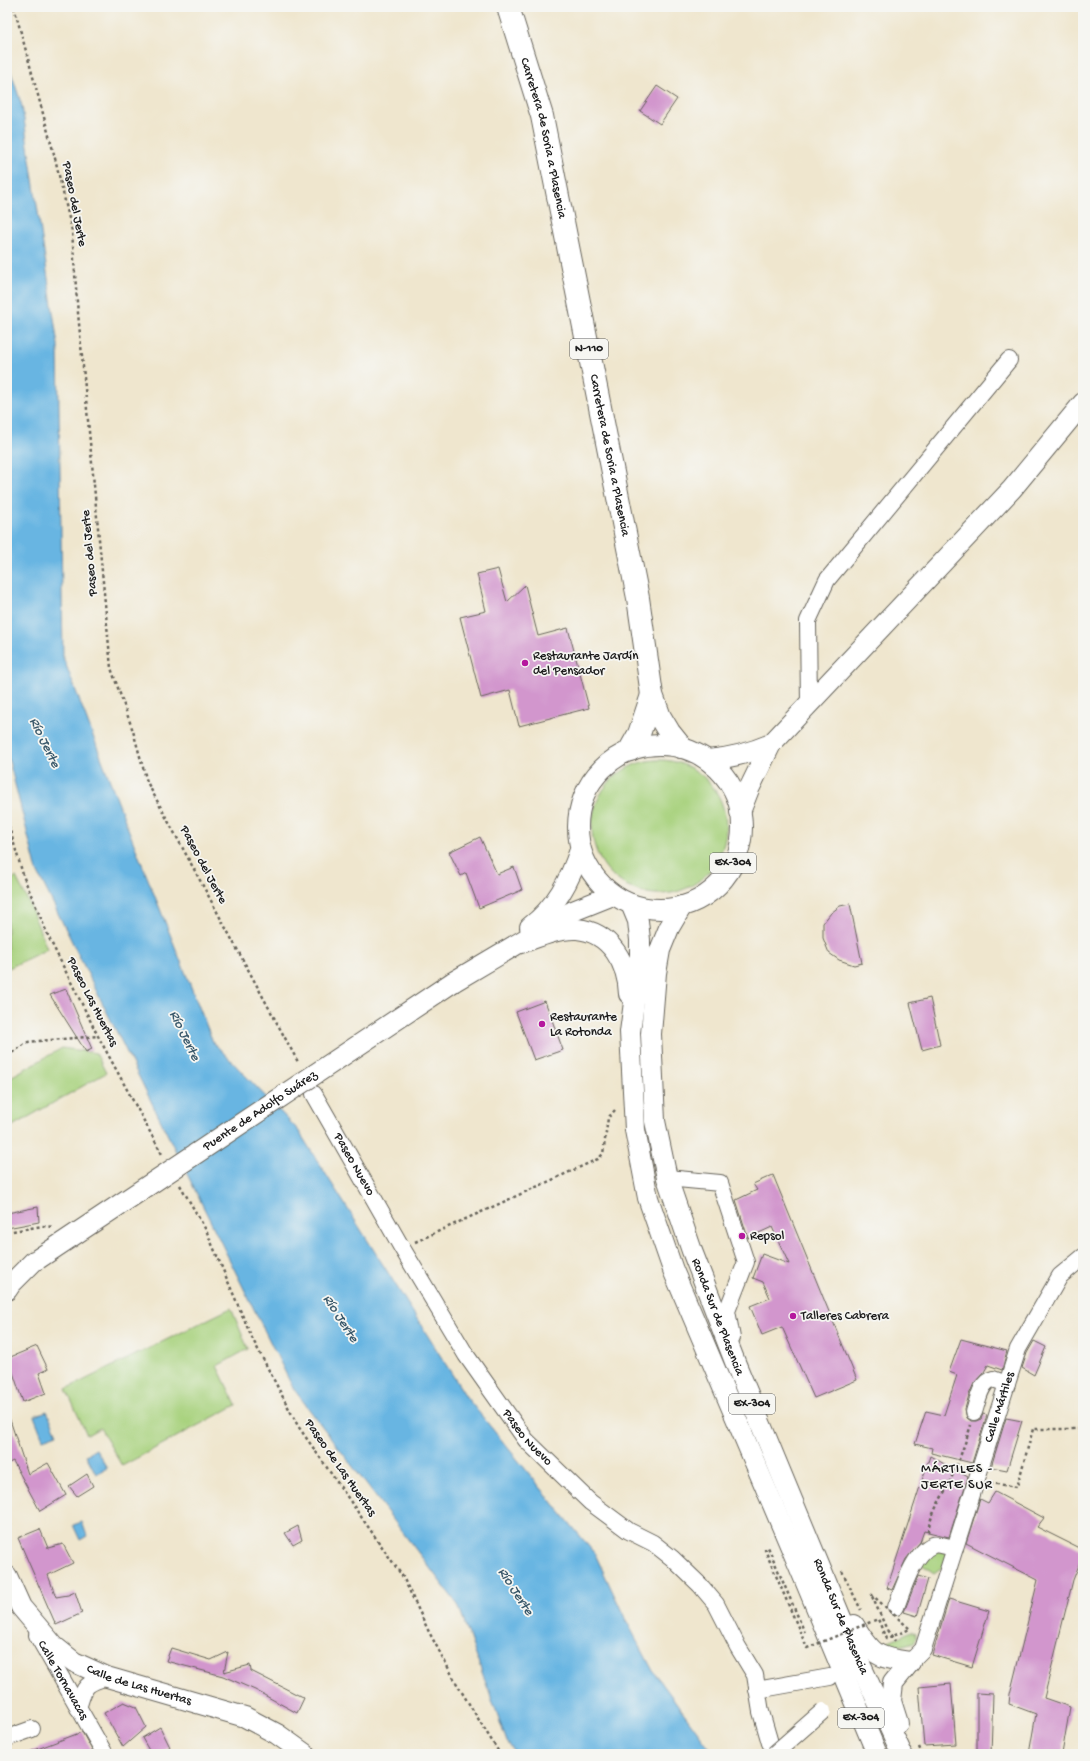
<svg xmlns="http://www.w3.org/2000/svg" width="1090" height="1761" viewBox="0 0 1090 1761" font-family="'Gochi Hand',sans-serif">
	<style>
		.green { fill: #a8d27e; stroke: #62774d }
		.water { fill: #68b5e2; stroke: #42687f }
		.building { fill: #d296cd }
		.lines { fill: none; stroke-linecap: round; stroke-linejoin: round }
		.minor-casing { stroke: #66635a; stroke-width: 18 }
		.major-casing { stroke: #66635a; stroke-width: 22 }
		.highway-casing { stroke: #66635a; stroke-width: 24 }
		.path { stroke: #66635a; stroke-width: 2.5; stroke-dasharray: 3 3; stroke-linecap: butt }
		.minor { stroke: #fff; stroke-width: 16 }
		.major { stroke: #fff; stroke-width: 20 }
		.highway { stroke: #fff; stroke-width: 22 }
		.minor-bridge-casing { stroke: #66635a; stroke-width: 18; stroke-linecap: butt }
		.major-bridge-casing { stroke: #66635a; stroke-width: 22; stroke-linecap: butt }
		.path-bridge { stroke: #66635a; stroke-width: 2.5; stroke-dasharray: 3 3; stroke-linecap: butt }
		.minor-bridge { stroke: #fff; stroke-width: 16 }
		.major-bridge { stroke: #fff; stroke-width: 20 }
		.poi-dot { fill: #b5179e; stroke: #f6f6f2; stroke-width: 1.5 }
		.labels { text-anchor: middle; dominant-baseline: central; stroke-width: 3.5; stroke-linejoin: round; paint-order: stroke }
		.shield { fill: #f6f6f2; stroke: #5d5d5c; stroke-width: 1 }
		.shield-label { font-size: 12px; font-weight: bold; fill: #1c1c1c }
		.street-label { font-size: 13px; fill: #1c1c1c; stroke: #f6f6f2 }
		.poi-label { font-size: 13px; fill: #1c1c1c; stroke: #f6f6f2; text-anchor: start }
		.water-label { font-size: 14px; font-style: italic; fill: #3a596b; stroke: #f6f6f2 }
		.neighbourhood-label { font-size: 14px; letter-spacing: 1px; fill: #1c1c1c; stroke: #f6f6f2 }
	</style>
	<rect width="100%" height="100%" fill="#f6f6f2"/>
	<filter id="ink" filterUnits="userSpaceOnUse"><feTurbulence type="fractalNoise" baseFrequency=".025" numOctaves="2"/><feDisplacementMap in="SourceGraphic" scale="8" xChannelSelector="R" yChannelSelector="G"/><feConvolveMatrix kernelMatrix="1 2 1 2 8 2 1 2 1" color-interpolation-filters="sRGB"/></filter>
	<filter id="wash" filterUnits="userSpaceOnUse"><feTurbulence type="fractalNoise" baseFrequency=".012" numOctaves="4" result="noise"/><feDisplacementMap in="SourceGraphic" scale="16" xChannelSelector="R" yChannelSelector="G"/><feGaussianBlur stdDeviation="0.9" result="paint"/><feColorMatrix in="noise" values="0 0 0 0 0 0 0 0 0 0 0 0 0 0 0 0 0 1.4 0 .05"/><feComposite in="paint" operator="in"/></filter>
	<g filter="url(#wash)">
		<rect width="100%" height="100%" fill="#efe6ce"/>
		<path class="green" d="M592 827a67 67 0 1 1 134 0a67 67 0 1 1-134 0Z
			M16 877 29 903 47 949 7 969V882Z
			M62 1048 96 1053 106 1073 7 1129V1079Z
			M231 1308 248 1349 217 1366 236 1405 122 1466 100 1428 87 1435 66 1389Z
			M939 1550 950 1553 945 1565 934 1573 921 1564Z
			M912 1631 916 1633 917 1637 914 1642C904 1645 893 1649 884 1643Z"/>
		<path class="water" d="M7 60 22 106 58 345 63 657 134 844 213 1042 298 1130 467 1398 595 1554 625 1618 653 1671 714 1754H516L507 1742 458 1605 293 1388 37 871 7 753Z
			M47 1411 57 1434 43 1439 34 1416Z
			M96 1449 107 1468 96 1474 86 1455Z
			M82 1522 87 1536 80 1540 73 1525Z"/>
		<g id="blocks">
			<path class="building" d="M657 86 677 99 660 124 640 111Z
				M498 569 507 602 525 585 538 636 568 628 589 708 519 726 510 690 481 698 460 617 486 611 477 574Z
				M480 837 497 874 514 867 522 890 479 908 466 873 461 876 449 852Z
				M850 904 862 963 854 965 839 960 829 953 823 938V923L831 913 840 906Z
				M66 989 92 1049 86 1052 50 995Z
				M930 998 940 1045 922 1050 910 1003Z
				M545 1001 563 1050 534 1060 516 1012Z
				M773 1175 857 1380 814 1398 782 1327 762 1335 750 1306 770 1298 763 1282 753 1278 762 1254 789 1264 772 1227 748 1238 736 1200 757 1190 753 1184Z
				M38 1207 39 1222 7 1228V1213Z
				M961 1339 1007 1351 1002 1370 988 1365 984 1372 974 1383 969 1395 965 1409 967 1418 971 1421H976L981 1419 983 1414 987 1415 972 1463 931 1453 932 1448 915 1444 926 1411 944 1415 957 1375 949 1372Z
				M1034 1341 1046 1347 1034 1375 1022 1368 1027 1353Z
				M37 1346 48 1369 39 1373 46 1393 23 1402 8 1358Z
				M7 1417H9L28 1474 48 1463 66 1495 40 1511 13 1461 7 1464Z
				M1006 1418 1022 1421 1007 1470 991 1467Z
				M930 1456 968 1477 949 1537 924 1531 920 1542 906 1559 892 1590 887 1588Z
				M87 1474 93 1486 77 1496 69 1486Z
				M995 1492 1044 1518 1037 1527 1083 1550V1555L1073 1580 1044 1698 1070 1707 1062 1754H1029L1036 1714 1009 1704 1010 1694 1038 1580 966 1543 980 1499 988 1503Z
				M298 1526 302 1540 293 1545 285 1533Z
				M40 1529 48 1548 63 1544 73 1563 48 1575 56 1597 68 1595 75 1592 82 1613 56 1625 18 1538Z
				M918 1576 928 1579 917 1616 904 1612Z
				M949 1599 989 1611 972 1667 932 1655Z
				M171 1648 211 1660 228 1652 224 1672 250 1665 251 1671 304 1698 297 1713 255 1690 223 1676 166 1661Z
				M951 1684 956 1744 924 1746 919 1687Z
				M977 1693 993 1694 991 1754H977Z
				M124 1702 136 1707 146 1727 123 1747 104 1713Z
				M160 1727 170 1747 158 1754H151L142 1738Z
				M82 1732 94 1754H27V1753Z"/>
		</g>
	</g>
	<g filter="url(#ink)">
		<use href="#blocks" fill-opacity="0" stroke="#66635a" stroke-width="1"/>
		<g class="lines">
			<defs>
				<g id="minor">
					<path d="M809 704 808 621 827 580 1009 360"/>
					<path id="s1" d="M314 1094 402 1248 466 1355 526 1440 590 1502 629 1531 653 1543 672 1558 700 1585 716 1604 738 1647 755 1675 761 1712 770 1743"/>
					<path d="M667 1178 720 1183 746 1262 727 1311 732 1338"/>
					<path d="M974 1412C978 1401 980 1382 993 1379L1007 1384"/>
					<path d="M896 1607C903 1589 913 1553 933 1545 939 1543 948 1547 955 1548"/>
					<path id="s2" d="M37 1635 105 1754"/>
					<path id="s3" d="M910 1662 923 1649 1018 1349 1060 1276 1083 1257"/>
					<path d="M757 1690 830 1677"/>
					<path d="M78 1708C85 1686 84 1684 107 1677"/>
					<path d="M7 1738 32 1729"/>
				</g>
				<g id="major">
					<circle cx="660" cy="827" r="82"/>
					<path d="M708 760C731 758 750 753 771 744"/>
					<path d="M740 812 749 789 771 744 1012 489 1083 403"/>
					<path d="M631 904 638 921 640 940V958L630 1032 635 1130 648 1198 673 1270 804 1578 877 1754"/>
					<path id="s4" d="M682 906 669 928 660 950 656 973 651 1034 655 1121 667 1178 692 1251 737 1367 861 1666 902 1754"/>
					<path d="M530 927C556 907 570 880 580 850"/>
					<path d="M521 943C538 937 558 928 577 929 611 932 628 965 629 994"/>
					<path d="M453 982 573 911 613 895"/>
					<path d="M7 1290 11 1284 34 1261"/>
					<path id="s5" d="M7 1576 21 1607 54 1646 74 1662 107 1677 245 1717 277 1734 305 1754"/>
					<path d="M854 1625C872 1654 876 1658 910 1662"/>
					<path d="M898 1723 891 1701 893 1683 910 1662"/>
				</g>
				<g id="highway">
					<path id="s6" d="M508 7 542 116 638 598 652 695 660 717 669 732 681 747"/>
					<path d="M630 750 639 734 652 695"/>
				</g>
			</defs>
			<use href="#minor" class="minor-casing"/>
			<use href="#major" class="major-casing"/>
			<use href="#highway" class="highway-casing"/>
			<path class="path" d="M14 7 54 154 72 231 77 302 111 668 133 731 147 782 298 1062
				M7 820 24 878 50 940 98 1036 163 1156
				M7 1056 28 1042 98 1036
				M180 1185 206 1230 252 1338 298 1426 403 1577 429 1632 458 1686 500 1754
				M7 1232 42 1226 53 1227
				M415 1242 598 1159 603 1154 608 1118 615 1110
				M990 1483 1017 1487 1033 1429H1083
				M928 1532C930 1513 943 1497 950 1481 958 1463 965 1444 971 1425
				M842 1571 861 1610
				M887 1630 895 1641
				M919 1747 922 1754"/>
			<use href="#minor" class="minor"/>
			<use href="#major" class="major"/>
			<use href="#highway" class="highway"/>
			<defs>
				<path id="minor-bridge" d="M774 1754 823 1711"/>
				<g id="major-bridge">
					<path id="s7" d="M38 1259 453 982"/>
				</g>
			</defs>
			<use href="#minor-bridge" class="minor-bridge-casing"/>
			<use href="#major-bridge" class="major-bridge-casing"/>
			<path class="path-bridge" d="M805 1633 768 1547 765 1550 807 1648 878 1619 886 1639 910 1629 871 1594 887 1630"/>
			<use href="#minor-bridge" class="minor-bridge"/>
			<use href="#major-bridge" class="major-bridge"/>
		</g>
	</g>
	<g class="poi-dot">
		<circle cx="525" cy="663" r="4"/>
		<circle cx="542" cy="1024" r="4"/>
		<circle cx="742" cy="1236" r="4"/>
		<circle cx="793" cy="1316" r="4"/>
	</g>
	<g class="labels">
		<g class="shield">
			<rect x="570" y="339" width="38" height="20" rx="3"/>
			<rect x="710" y="853" width="46" height="20" rx="3"/>
			<rect x="729" y="1394" width="46" height="20" rx="3"/>
			<rect x="838" y="1708" width="46" height="20" rx="3"/>
		</g>
		<g class="shield-label">
			<text x="589" y="349">N-110</text>
			<text x="733" y="863">EX-304</text>
			<text x="752" y="1404">EX-304</text>
			<text x="861" y="1718">EX-304</text>
		</g>
		<g class="street-label">
			<text stroke="none"><textPath href="#s6" startOffset="136">Carretera de Soria a Plasencia</textPath></text>
			<text transform="translate(74 204) rotate(79)">Paseo del Jerte</text>
			<text stroke="none"><textPath href="#s6" startOffset="460">Carretera de Soria a Plasencia</textPath></text>
			<text transform="translate(90 553) rotate(-95)">Paseo del Jerte</text>
			<text transform="translate(203 865) rotate(62)">Paseo del Jerte</text>
			<text transform="translate(92 1002) rotate(63)">Paseo Las Huertas</text>
			<text stroke="none"><textPath href="#s7" startOffset="267">Puente de Adolfo Suárez</textPath></text>
			<text stroke="none"><textPath href="#s1" startOffset="81">Paseo Nuevo</textPath></text>
			<text stroke="none"><textPath href="#s4" startOffset="427">Ronda Sur de Plasencia</textPath></text>
			<text stroke="none"><textPath href="#s3" startOffset="272">Calle Mártiles</textPath></text>
			<text stroke="none"><textPath href="#s1" startOffset="405">Paseo Nuevo</textPath></text>
			<text transform="translate(340 1468) rotate(55)">Paseo de Las Huertas</text>
			<text stroke="none"><textPath href="#s4" startOffset="751">Ronda Sur de Plasencia</textPath></text>
			<text stroke="none"><textPath href="#s2" startOffset="52">Calle Tornavacas</textPath></text>
			<text stroke="none"><textPath href="#s5" startOffset="180">Calle de Las Huertas</textPath></text>
		</g>
		<g class="poi-label">
			<text x="533" y="656">Restaurante Jardín<tspan x="533" dy="15">del Pensador</tspan></text>
			<text x="550" y="1017">Restaurante<tspan x="550" dy="15">La Rotonda</tspan></text>
			<text x="750" y="1236">Repsol</text>
			<text x="801" y="1316">Talleres Cabrera</text>
		</g>
		<g class="water-label">
			<text transform="translate(44 743) rotate(64)">Río Jerte</text>
			<text transform="translate(184 1036) rotate(64)">Río Jerte</text>
			<text transform="translate(340 1319) rotate(57)">Río Jerte</text>
			<text transform="translate(515 1592) rotate(57)">Río Jerte</text>
		</g>
		<g class="neighbourhood-label">
			<text x="957" y="1469">MÁRTILES -<tspan x="957" dy="16">JERTE SUR</tspan></text>
		</g>
	</g>
	<rect width="1090" height="1761" fill="none" stroke="#f6f6f2" stroke-width="24"/>
</svg>
